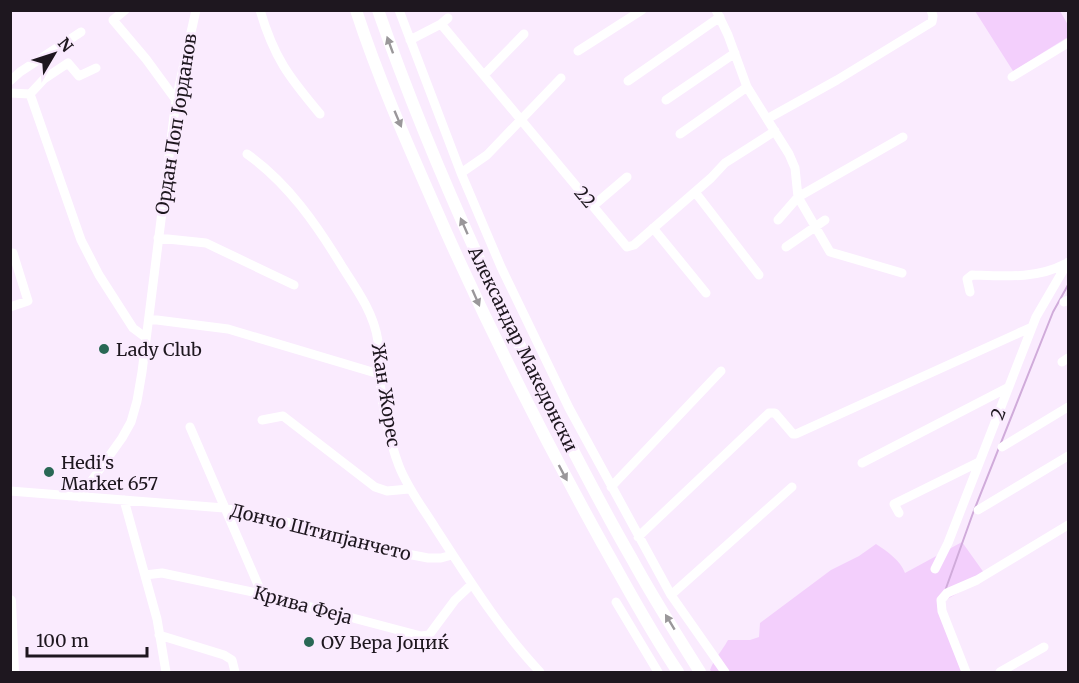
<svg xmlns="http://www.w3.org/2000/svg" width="1079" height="683" viewBox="0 0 1079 683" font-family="Merriweather,serif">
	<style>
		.green { fill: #f3cffc }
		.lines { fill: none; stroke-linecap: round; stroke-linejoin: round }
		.stream { stroke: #d0abda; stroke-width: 2 }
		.street { stroke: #fff; stroke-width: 9 }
		.secondary { stroke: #fff; stroke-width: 12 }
		.oneway { fill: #9a979a }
		.poi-dot { fill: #296855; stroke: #faebfe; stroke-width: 2 }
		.labels { text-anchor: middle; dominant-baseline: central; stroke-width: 5; stroke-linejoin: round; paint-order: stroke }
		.street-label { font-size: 18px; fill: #1e171f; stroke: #faebfe }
		.poi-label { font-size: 18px; fill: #1e171f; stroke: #faebfe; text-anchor: start }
	</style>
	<rect width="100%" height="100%" fill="#faebfe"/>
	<path class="green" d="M975 11H1060L1068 25V37L1013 71Z
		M962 542 987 577 942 602 970 672H712L710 670C714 659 722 651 728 640H750L759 637 760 623 831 570 859 556 876 544C888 552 900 560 905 573Z"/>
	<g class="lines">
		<path class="stream" d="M945 591 973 513 1053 312 1068 285"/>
		<path class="street" d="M125 10 113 20 146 59 176 100
			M260 10C274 58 289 77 320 114
			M399 10 461 173 501 267 569 408 671 595 725 672
			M716 10 728 35 747 87 789 154 795 168 798 197 830 252 902 273
			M448 18 441 24 627 247 634 245 711 178 725 163 775 131
			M410 40 441 24
			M578 51 642 10
			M484 75 524 34
			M1012 77 1068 43
			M10 81 20 72 81 32
			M628 81 720 17
			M10 93 30 94 44 79 68 63 79 76 96 68
			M30 94 81 240 99 275 133 328 145 337
			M666 100 735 53
			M767 119 837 80 932 22 933 16 931 10
			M680 134 747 87
			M247 154C288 183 317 225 343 268 358 291 374 314 378 341 379 352 378 363 379 373 382 404 388 437 399 466 408 489 423 508 436 529 468 578 500 630 540 672
			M461 173 487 155 561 78
			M695 192 759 275
			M593 206 627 177
			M778 220 798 197 903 137
			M653 228 706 293
			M158 238 206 243 294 285
			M786 247 825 220
			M970 292 967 279 972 275C1003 276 1037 279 1065 264
			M1064 302 1068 300
			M10 307 28 301 13 253
			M149 319 228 329 379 374
			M1062 362 1068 358
			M262 420 283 416 375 487 387 491 409 489
			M190 427 262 594
			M1002 447 1068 407
			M862 463 1009 387
			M611 487 721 371
			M10 491 224 508 279 520 402 553 428 558H441L452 555
			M80 497 122 438 131 422 137 401 142 372 176 100 196 10
			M124 500 157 619 166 672
			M978 510 1068 456
			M899 513 894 504 979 462
			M638 537 769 413H775L793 434H796L1032 327
			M935 569 948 543 1036 317 1068 262
			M145 575 162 573 262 594 421 636 429 635 455 600 472 584
			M671 595 792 487
			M616 602 658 672
			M159 635 224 655 232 660 235 672
			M966 672 942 611 941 600 947 593 977 580 1068 525
			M1000 672 1044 647"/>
		<path class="secondary" d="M356 10C381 87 415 161 447 234 494 339 546 442 602 543 627 587 650 631 678 672
			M378 10C424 141 480 267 542 390 571 447 600 504 632 559 653 598 677 635 700 672
			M10 601 13 672"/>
	</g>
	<defs><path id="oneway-solid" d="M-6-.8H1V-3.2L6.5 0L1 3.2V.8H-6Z" transform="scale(1.5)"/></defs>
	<g class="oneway">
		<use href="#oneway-solid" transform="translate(390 45) rotate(-110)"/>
		<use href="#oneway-solid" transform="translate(398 119) rotate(67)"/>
		<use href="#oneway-solid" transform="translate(464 226) rotate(-114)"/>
		<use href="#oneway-solid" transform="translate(476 298) rotate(66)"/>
		<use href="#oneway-solid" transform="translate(563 473) rotate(62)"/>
		<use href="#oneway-solid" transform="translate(670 622) rotate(-121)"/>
	</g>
	<g class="poi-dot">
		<circle cx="104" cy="349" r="6"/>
		<circle cx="49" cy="472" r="6"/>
		<circle cx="309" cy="642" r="6"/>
	</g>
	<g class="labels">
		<g class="street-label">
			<text transform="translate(176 124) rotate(-81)">Ордан Поп Јорданов</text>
			<text transform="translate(585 197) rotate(50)">22</text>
			<text transform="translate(523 349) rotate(64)">Александар Македонски</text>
			<text transform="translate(386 395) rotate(81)">Жан Жорес</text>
			<text transform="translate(998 414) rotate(-69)">2</text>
			<text transform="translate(321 532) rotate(14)">Дончо Штипјанчето</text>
			<text transform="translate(303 605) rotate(15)">Крива Феја</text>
		</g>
		<g class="poi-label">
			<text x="116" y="349">Lady Club</text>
			<text x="61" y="462">Hedi's<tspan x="61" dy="21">Market 657</tspan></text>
			<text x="321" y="642">ОУ Вера Јоциќ</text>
		</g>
	</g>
	<rect width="1079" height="683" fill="none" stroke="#1e171f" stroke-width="24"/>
	<g transform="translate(54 54) rotate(51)" stroke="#faebfe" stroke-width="4.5" paint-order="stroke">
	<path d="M0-4.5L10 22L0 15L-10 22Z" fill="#1e171f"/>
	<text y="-9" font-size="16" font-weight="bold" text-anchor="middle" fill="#1e171f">N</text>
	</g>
	<path d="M27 647v9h120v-9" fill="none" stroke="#1e171f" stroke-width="3"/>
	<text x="36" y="647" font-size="18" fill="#1e171f" stroke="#faebfe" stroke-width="4.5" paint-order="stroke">100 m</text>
</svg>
